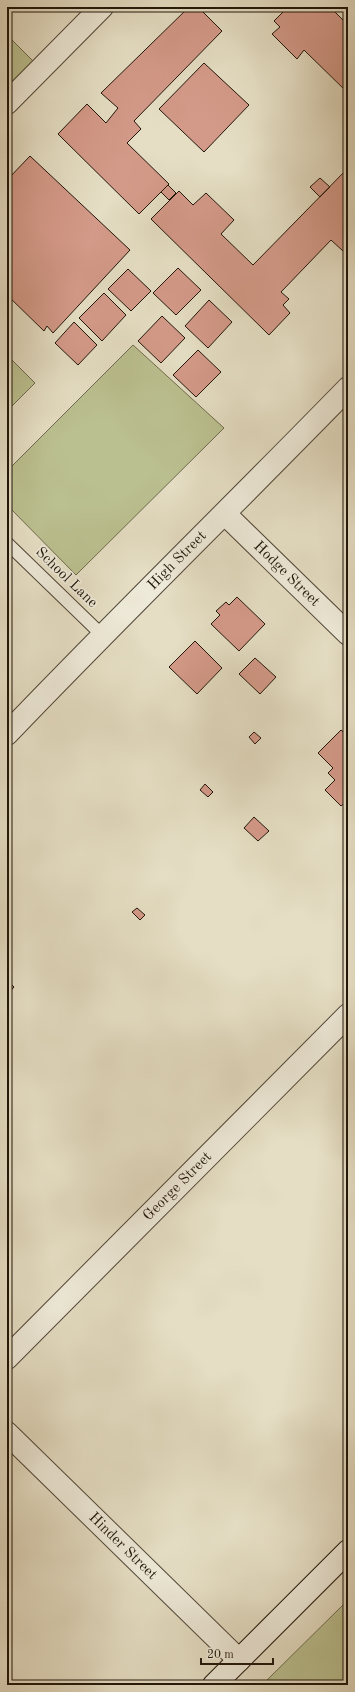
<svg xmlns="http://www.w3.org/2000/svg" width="355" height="1692" viewBox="0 0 355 1692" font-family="'Old Standard TT',serif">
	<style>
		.green { fill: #bbc090; stroke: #6e6a4d }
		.building { fill: #d49a89; stroke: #20150a }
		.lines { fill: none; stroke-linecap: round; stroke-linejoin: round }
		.lane-casing { stroke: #514738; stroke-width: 14 }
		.street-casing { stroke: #514738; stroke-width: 24 }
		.secondary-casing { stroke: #20150a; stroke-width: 24 }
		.lane { stroke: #eeead9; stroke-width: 12 }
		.street { stroke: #eeead9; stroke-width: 22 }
		.secondary { stroke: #eeead9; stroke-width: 22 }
		.labels { text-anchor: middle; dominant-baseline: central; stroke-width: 3.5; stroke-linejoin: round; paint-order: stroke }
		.street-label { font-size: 15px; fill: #20150a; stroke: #eeead9 }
	</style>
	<rect width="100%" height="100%" fill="#e5dec4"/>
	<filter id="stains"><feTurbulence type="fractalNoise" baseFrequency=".005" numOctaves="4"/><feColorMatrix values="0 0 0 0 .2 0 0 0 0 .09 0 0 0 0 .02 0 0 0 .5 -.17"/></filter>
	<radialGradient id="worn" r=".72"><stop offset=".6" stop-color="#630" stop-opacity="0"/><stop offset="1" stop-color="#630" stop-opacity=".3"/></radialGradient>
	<path class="green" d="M7 35 35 63 7 91Z
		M133 345 224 428 76 575 7 505V471Z
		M7 355 35 383 7 411Z
		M348 1600V1685H262Z"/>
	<path class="building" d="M189 7H198L222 31 134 121 141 129 127 143 169 184 139 214 58 134 87 104 106 123 118 108 101 93Z
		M288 7H330L348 25V93L304 50 297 59 272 34 280 27 274 21Z
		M204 63 249 105 204 152 159 109Z
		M30 156 130 250 53 333 47 326 44 331 7 295V189L9 187 7 185V180Z
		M348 168V248L347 247 343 251 331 240 281 292 289 299 283 305 290 313 269 335 151 219 179 191 193 205 206 193 234 220 221 234 253 265Z
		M320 178 330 187 320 197 310 187Z
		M168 185 176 193 169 200 161 192Z
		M178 268 201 290 176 315 153 293Z
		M128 269 151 291 131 311 108 289Z
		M104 293 126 315 102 341 79 318Z
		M209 300 232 322 208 348 185 326Z
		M162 316 185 338 161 363 138 341Z
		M74 322 97 345 78 365 55 343Z
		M198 350 221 372 196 397 173 375Z
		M237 597 265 624 239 651 211 624 220 615 216 611 226 602 229 605Z
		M195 641 222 668 197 694 169 667Z
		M255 658 276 677 260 694 239 674Z
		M341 730 348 736V800L341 806 325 790 335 780 328 773 333 768 318 753Z
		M254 732 261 738 255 744 249 737Z
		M205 784 213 792 208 797 200 790Z
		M254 817 269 831 258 841 244 828Z
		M137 908 145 915 140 920 132 912Z
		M7 980 14 987 7 995Z"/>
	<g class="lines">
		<defs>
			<path id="lane" d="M7 543 102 635"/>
			<g id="street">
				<path d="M7 103 102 7"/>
				<path id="s1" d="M225 514 348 634"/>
				<path id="s2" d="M7 734C119 617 235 504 348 388"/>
				<path id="s3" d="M7 1358 348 1015"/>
				<path id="s4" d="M7 1433 239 1660"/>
			</g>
			<path id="secondary" d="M214 1685 348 1551"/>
		</defs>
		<use href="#lane" class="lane-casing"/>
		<use href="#street" class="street-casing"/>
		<use href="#secondary" class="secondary-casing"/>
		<use href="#lane" class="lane"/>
		<use href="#street" class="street"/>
		<use href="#secondary" class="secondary"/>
	</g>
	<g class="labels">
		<g class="street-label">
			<text stroke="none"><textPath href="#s2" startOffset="243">High Street</textPath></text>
			<text stroke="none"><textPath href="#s1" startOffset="86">Hodge Street</textPath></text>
			<text transform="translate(66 578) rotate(44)">School Lane</text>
			<text stroke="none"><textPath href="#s3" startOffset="242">George Street</textPath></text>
			<text stroke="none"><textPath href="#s4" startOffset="162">Hinder Street</textPath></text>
		</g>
	</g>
	<rect width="355" height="1692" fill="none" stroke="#e5dec4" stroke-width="24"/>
	<rect x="8" y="8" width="339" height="1676" fill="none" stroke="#20150a" stroke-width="2"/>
	<rect x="12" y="12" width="331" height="1668" fill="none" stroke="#20150a"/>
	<path d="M201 1658v6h72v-6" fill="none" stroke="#20150a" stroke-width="2"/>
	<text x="207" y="1658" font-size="12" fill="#20150a" stroke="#eeead9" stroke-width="3" paint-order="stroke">20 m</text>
	<rect width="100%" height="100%" filter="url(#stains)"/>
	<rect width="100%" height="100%" fill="url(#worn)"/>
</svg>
